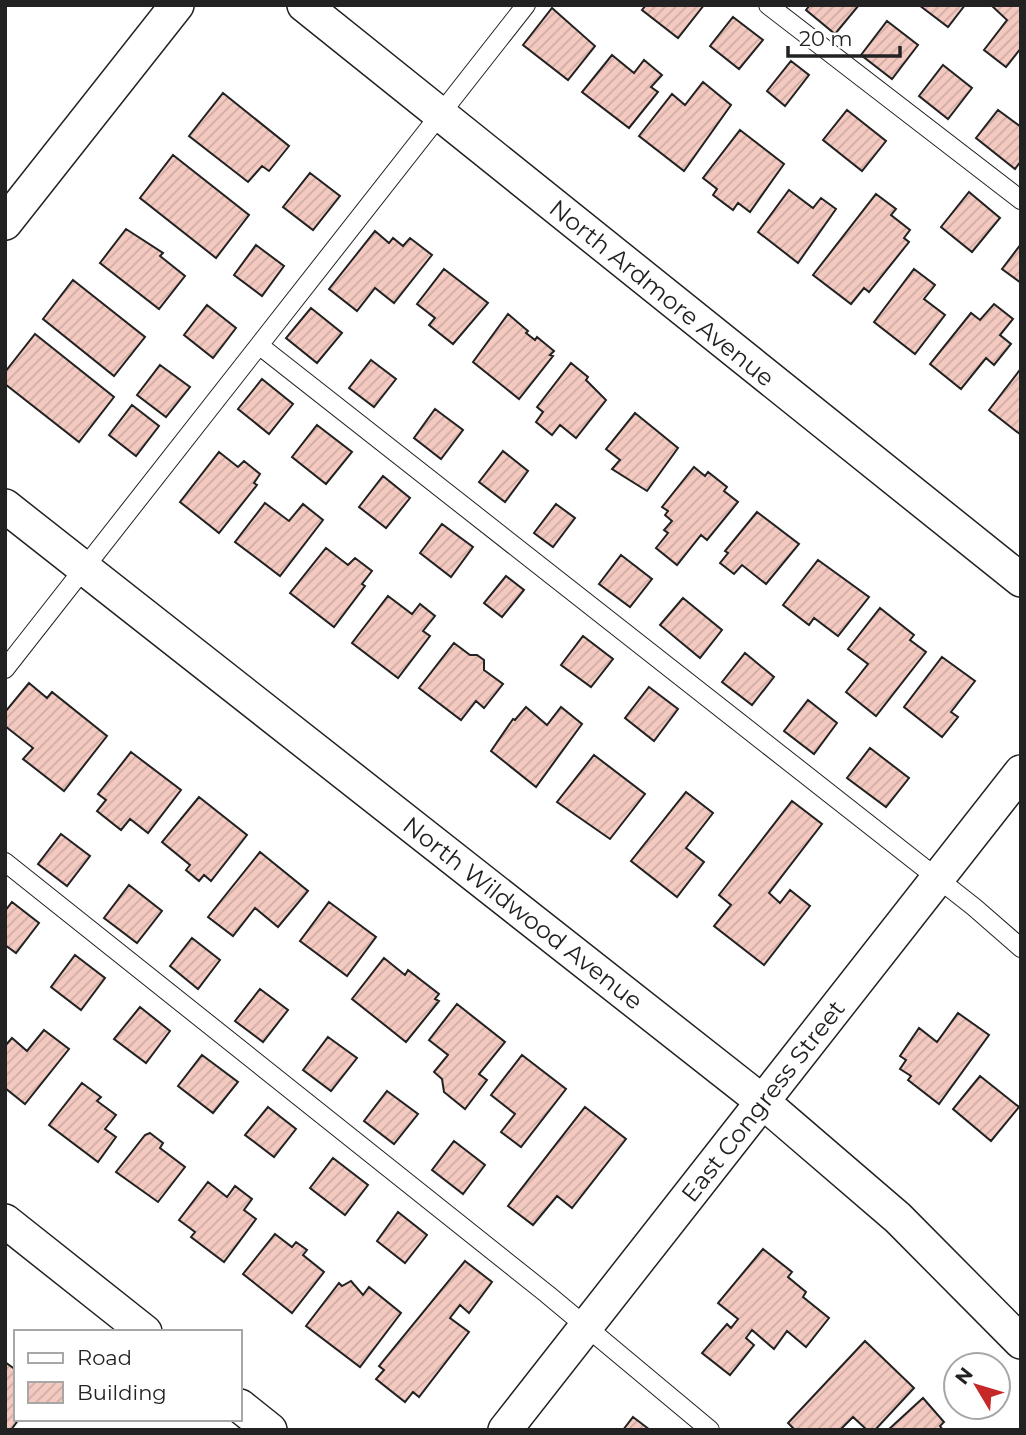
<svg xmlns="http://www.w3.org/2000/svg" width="1026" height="1435" viewBox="0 0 1026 1435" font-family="Montserrat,sans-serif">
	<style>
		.building { fill: url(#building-hatch); stroke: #222; stroke-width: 2 }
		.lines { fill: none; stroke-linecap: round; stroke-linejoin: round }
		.service-casing { stroke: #222; stroke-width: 20 }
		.minor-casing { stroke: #222; stroke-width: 36 }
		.service { stroke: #fff; stroke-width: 18 }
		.minor { stroke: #fff; stroke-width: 33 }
		.labels { text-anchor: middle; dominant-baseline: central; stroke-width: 5; stroke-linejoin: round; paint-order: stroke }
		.street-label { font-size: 24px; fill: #222; stroke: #fff }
	</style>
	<defs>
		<pattern id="building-hatch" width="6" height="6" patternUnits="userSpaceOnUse" patternTransform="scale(1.75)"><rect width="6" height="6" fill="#f3c9c0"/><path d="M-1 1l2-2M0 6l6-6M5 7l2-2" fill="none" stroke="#d0aca5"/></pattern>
	</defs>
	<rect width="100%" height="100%" fill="#fff"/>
	<path class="building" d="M646 5H704L678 38 642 10Z
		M810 5H859L835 34 806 10Z
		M919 5H965L948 27Z
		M991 5H1021V48L1006 67 984 50 1007 20Z
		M552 8 595 46 568 80 523 45Z
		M733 17 763 40 739 69 710 46Z
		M887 21 918 45 892 79 861 55Z
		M612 55 634 73 644 60 662 75 651 87 658 92 629 128 582 92Z
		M791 61 809 75 785 106 767 91Z
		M943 65 972 88 948 119 919 96Z
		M703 82 731 105 684 171 639 136 672 94 685 105Z
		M223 93 289 146 269 171 262 166 248 182 189 136Z
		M847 110 886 141 862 171 823 140Z
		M998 110 1021 127V161L1015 169 976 138Z
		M740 130 784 164 750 212 738 203 733 210 713 195 717 189 703 178Z
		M173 155 249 215 216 258 140 198Z
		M310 173 340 196 313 230 283 207Z
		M789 190 813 208 821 198 836 209 798 263 758 232Z
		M969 192 1000 218 972 252 941 227Z
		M876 194 896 209 891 215 910 230 904 238 909 242 869 292 864 288 851 304 813 275Z
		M126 229 163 253 160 256 185 276 159 309 100 263Z
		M375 231 389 243 393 238 403 246 410 238 432 255 394 303 375 288 357 311 329 289Z
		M1021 244V283L1002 269Z
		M256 245 284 266 262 296 234 275Z
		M444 269 488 303 453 344 429 325 435 318 417 304Z
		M914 269 935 285 924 299 945 315 915 354 874 322Z
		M73 280 145 337 114 376 43 319Z
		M994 304 1013 319 1000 335 1011 344 994 365 986 358 961 389 930 364 971 313 980 320Z
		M207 305 236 328 213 358 184 335Z
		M311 308 342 333 317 363 286 338Z
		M508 314 528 331 526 333 535 340 537 337 554 351 550 355 553 356 519 399 473 362Z
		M35 334 114 397 79 442 5 384V372Z
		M371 360 396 379 374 407 349 388Z
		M571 363 588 377 586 380 606 400 576 438 560 425 552 435 536 422 543 412 537 407Z
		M160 365 190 387 166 417 137 395Z
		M1019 371 1021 372V435L989 410Z
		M262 379 293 404 269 434 238 409Z
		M132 405 159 426 136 456 109 435Z
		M435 409 463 430 441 459 414 438Z
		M635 413 678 448 647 491 612 469 620 460 606 449Z
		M317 425 352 452 326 484 292 457Z
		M503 451 528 471 505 502 479 482Z
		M219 452 238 467 244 461 260 474 254 483 257 485 219 533 180 502Z
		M694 467 705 476 708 472 727 487 724 491 738 502 707 540 701 535 677 565 656 548 668 533 664 530 672 521 665 515 668 511 662 507Z
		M383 476 410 498 386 528 359 507Z
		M265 503 289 521 303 504 323 520 280 576 235 542Z
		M556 504 575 518 553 547 534 533Z
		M757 512 799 544 766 584 742 565 734 574 720 563 728 553 725 551Z
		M442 524 473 547 451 577 420 553Z
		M326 548 348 565 355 558 372 571 362 584 365 586 334 627 290 593Z
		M621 555 652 579 630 607 599 584Z
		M818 560 869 597 838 636 814 618 809 625 783 605Z
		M506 576 524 590 502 617 484 603Z
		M388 596 412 614 420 604 435 616 423 631 430 636 398 678 352 643Z
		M683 598 722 630 700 658 660 625Z
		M880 608 914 635 910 640 926 652 876 716 846 692 868 664 848 649Z
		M583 636 613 659 591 687 561 665Z
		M454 643 470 655H477L484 660V670L503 684 484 708 476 701 461 720 419 688Z
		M745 653 774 677 752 705 722 682Z
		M942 657 975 681 951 712 958 717 942 737 904 707Z
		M29 683 47 698 52 692 107 736 64 791 23 759 33 748 5 726V712Z
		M649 687 678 709 654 741 625 718Z
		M808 700 837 723 814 754 784 731Z
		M526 707 547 725 561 707 582 724 536 787 491 751 513 719 515 720Z
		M870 748 909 778 886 807 847 778Z
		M131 752 181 790 148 833 130 819 121 830 97 811 106 800 98 794Z
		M594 755 645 794 610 839 557 802Z
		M686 792 713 813 686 848 704 862 677 897 631 861Z
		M199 797 247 835 211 881 204 875 199 881 186 870 190 865 162 842Z
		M792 801 822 824 769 893 780 903 790 890 810 906 764 965 714 926 731 905 719 895Z
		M61 834 90 856 67 886 38 864Z
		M260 852 308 891 278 927 255 908 233 936 208 917Z
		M129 885 162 911 137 943 104 918Z
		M12 902 39 923 16 953 5 945V911Z
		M329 902 376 937 347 976 300 941Z
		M192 938 220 960 198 989 170 966Z
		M75 955 105 978 81 1010 51 987Z
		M384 958 405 975 408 970 439 994 435 999 439 1001 406 1042 352 999Z
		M260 989 288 1010 263 1042 235 1021Z
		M457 1004 505 1042 479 1074 487 1080 465 1109 444 1092 442 1079 434 1072 448 1055 429 1040Z
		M140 1007 170 1031 146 1063 114 1039Z
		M958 1013 989 1035 939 1104 908 1080 911 1076 900 1069 906 1060 900 1056 919 1028 937 1042Z
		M44 1030 69 1049 25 1104 5 1088V1046L12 1038 27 1051Z
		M328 1037 357 1058 331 1091 303 1070Z
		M202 1055 238 1082 213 1113 178 1086Z
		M522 1055 566 1089 521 1147 501 1132 515 1114 491 1095Z
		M980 1076 1019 1107 991 1141 953 1109Z
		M82 1083 101 1097 97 1101 116 1115 105 1129 116 1137 98 1162 49 1125Z
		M387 1091 418 1114 394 1144 364 1121Z
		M268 1107 296 1129 274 1157 245 1135Z
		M585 1107 626 1139 572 1208 557 1196 533 1225 508 1206Z
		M150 1133 163 1143 160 1148 185 1167 158 1202 116 1172 145 1135Z
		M454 1141 485 1165 463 1194 432 1170Z
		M333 1158 368 1185 345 1215 310 1188Z
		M208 1182 227 1197 235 1186 252 1199 244 1210 256 1219 224 1262 191 1237 195 1232 179 1220Z
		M398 1212 427 1235 405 1263 377 1241Z
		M275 1234 292 1247 296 1242 307 1250 303 1255 324 1272 292 1313 243 1274Z
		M763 1249 792 1272 788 1277 806 1292 803 1297 829 1318 806 1347 787 1331 774 1349 752 1330 746 1338 754 1345 730 1375 702 1353 727 1324 731 1328 738 1319 718 1303Z
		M465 1261 492 1282 469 1313 460 1305 450 1318 469 1332 419 1397 413 1392 405 1402 376 1379 384 1370 379 1366Z
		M351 1281 363 1295 369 1287 401 1313 360 1367 306 1326 339 1283 342 1286Z
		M865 1341 914 1388 875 1430H867L853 1417 840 1430H795L788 1423Z
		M5 1362 16 1370V1419H19L11 1430H5Z
		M923 1398 944 1422 940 1426 943 1430H888Z
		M633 1417 650 1430H623Z"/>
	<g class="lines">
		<defs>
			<path id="service" d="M768 5 1021 200
				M260 346 974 907 1021 948
				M5 669 526 5
				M5 862 547 1294 710 1430"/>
			<path id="minor" d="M304 5 1021 580
				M5 223 177 5
				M5 506 763 1102 898 1218 1021 1342
				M5 1221 145 1332
				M240 1406 270 1430
				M505 1430 1021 772"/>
		</defs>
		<use href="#service" class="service-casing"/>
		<use href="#minor" class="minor-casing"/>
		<use href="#service" class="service"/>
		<use href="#minor" class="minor"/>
	</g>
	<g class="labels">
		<g class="street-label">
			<text transform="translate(662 293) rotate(39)">North Ardmore Avenue</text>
			<text transform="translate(523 913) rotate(38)">North Wildwood Avenue</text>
			<text transform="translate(763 1101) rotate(-52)">East Congress Street</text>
		</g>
	</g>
	<rect width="1026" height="1435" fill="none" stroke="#222222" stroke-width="14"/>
	<rect x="14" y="1330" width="228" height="91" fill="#ffffff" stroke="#a7a7a7" stroke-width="2"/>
	<rect x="28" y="1353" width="35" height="10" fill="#ffffff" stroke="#a7a7a7" stroke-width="2"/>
	<text x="77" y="1365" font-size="21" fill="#222222">Road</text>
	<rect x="28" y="1382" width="35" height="21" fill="url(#building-hatch)" stroke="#a7a7a7" stroke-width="2"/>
	<text x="77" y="1400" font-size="21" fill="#222222">Building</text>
	<g transform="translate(977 1386) rotate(308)"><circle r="33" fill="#ffffff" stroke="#a7a7a7" stroke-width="2"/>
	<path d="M0-5L12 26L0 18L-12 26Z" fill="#c62828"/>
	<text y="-10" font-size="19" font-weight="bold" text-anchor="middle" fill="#222222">N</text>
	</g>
	<path d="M788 46v10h112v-10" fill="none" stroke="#222222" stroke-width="3.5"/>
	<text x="799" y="46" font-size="21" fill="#222222" stroke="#ffffff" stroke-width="5" paint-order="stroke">20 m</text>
</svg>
